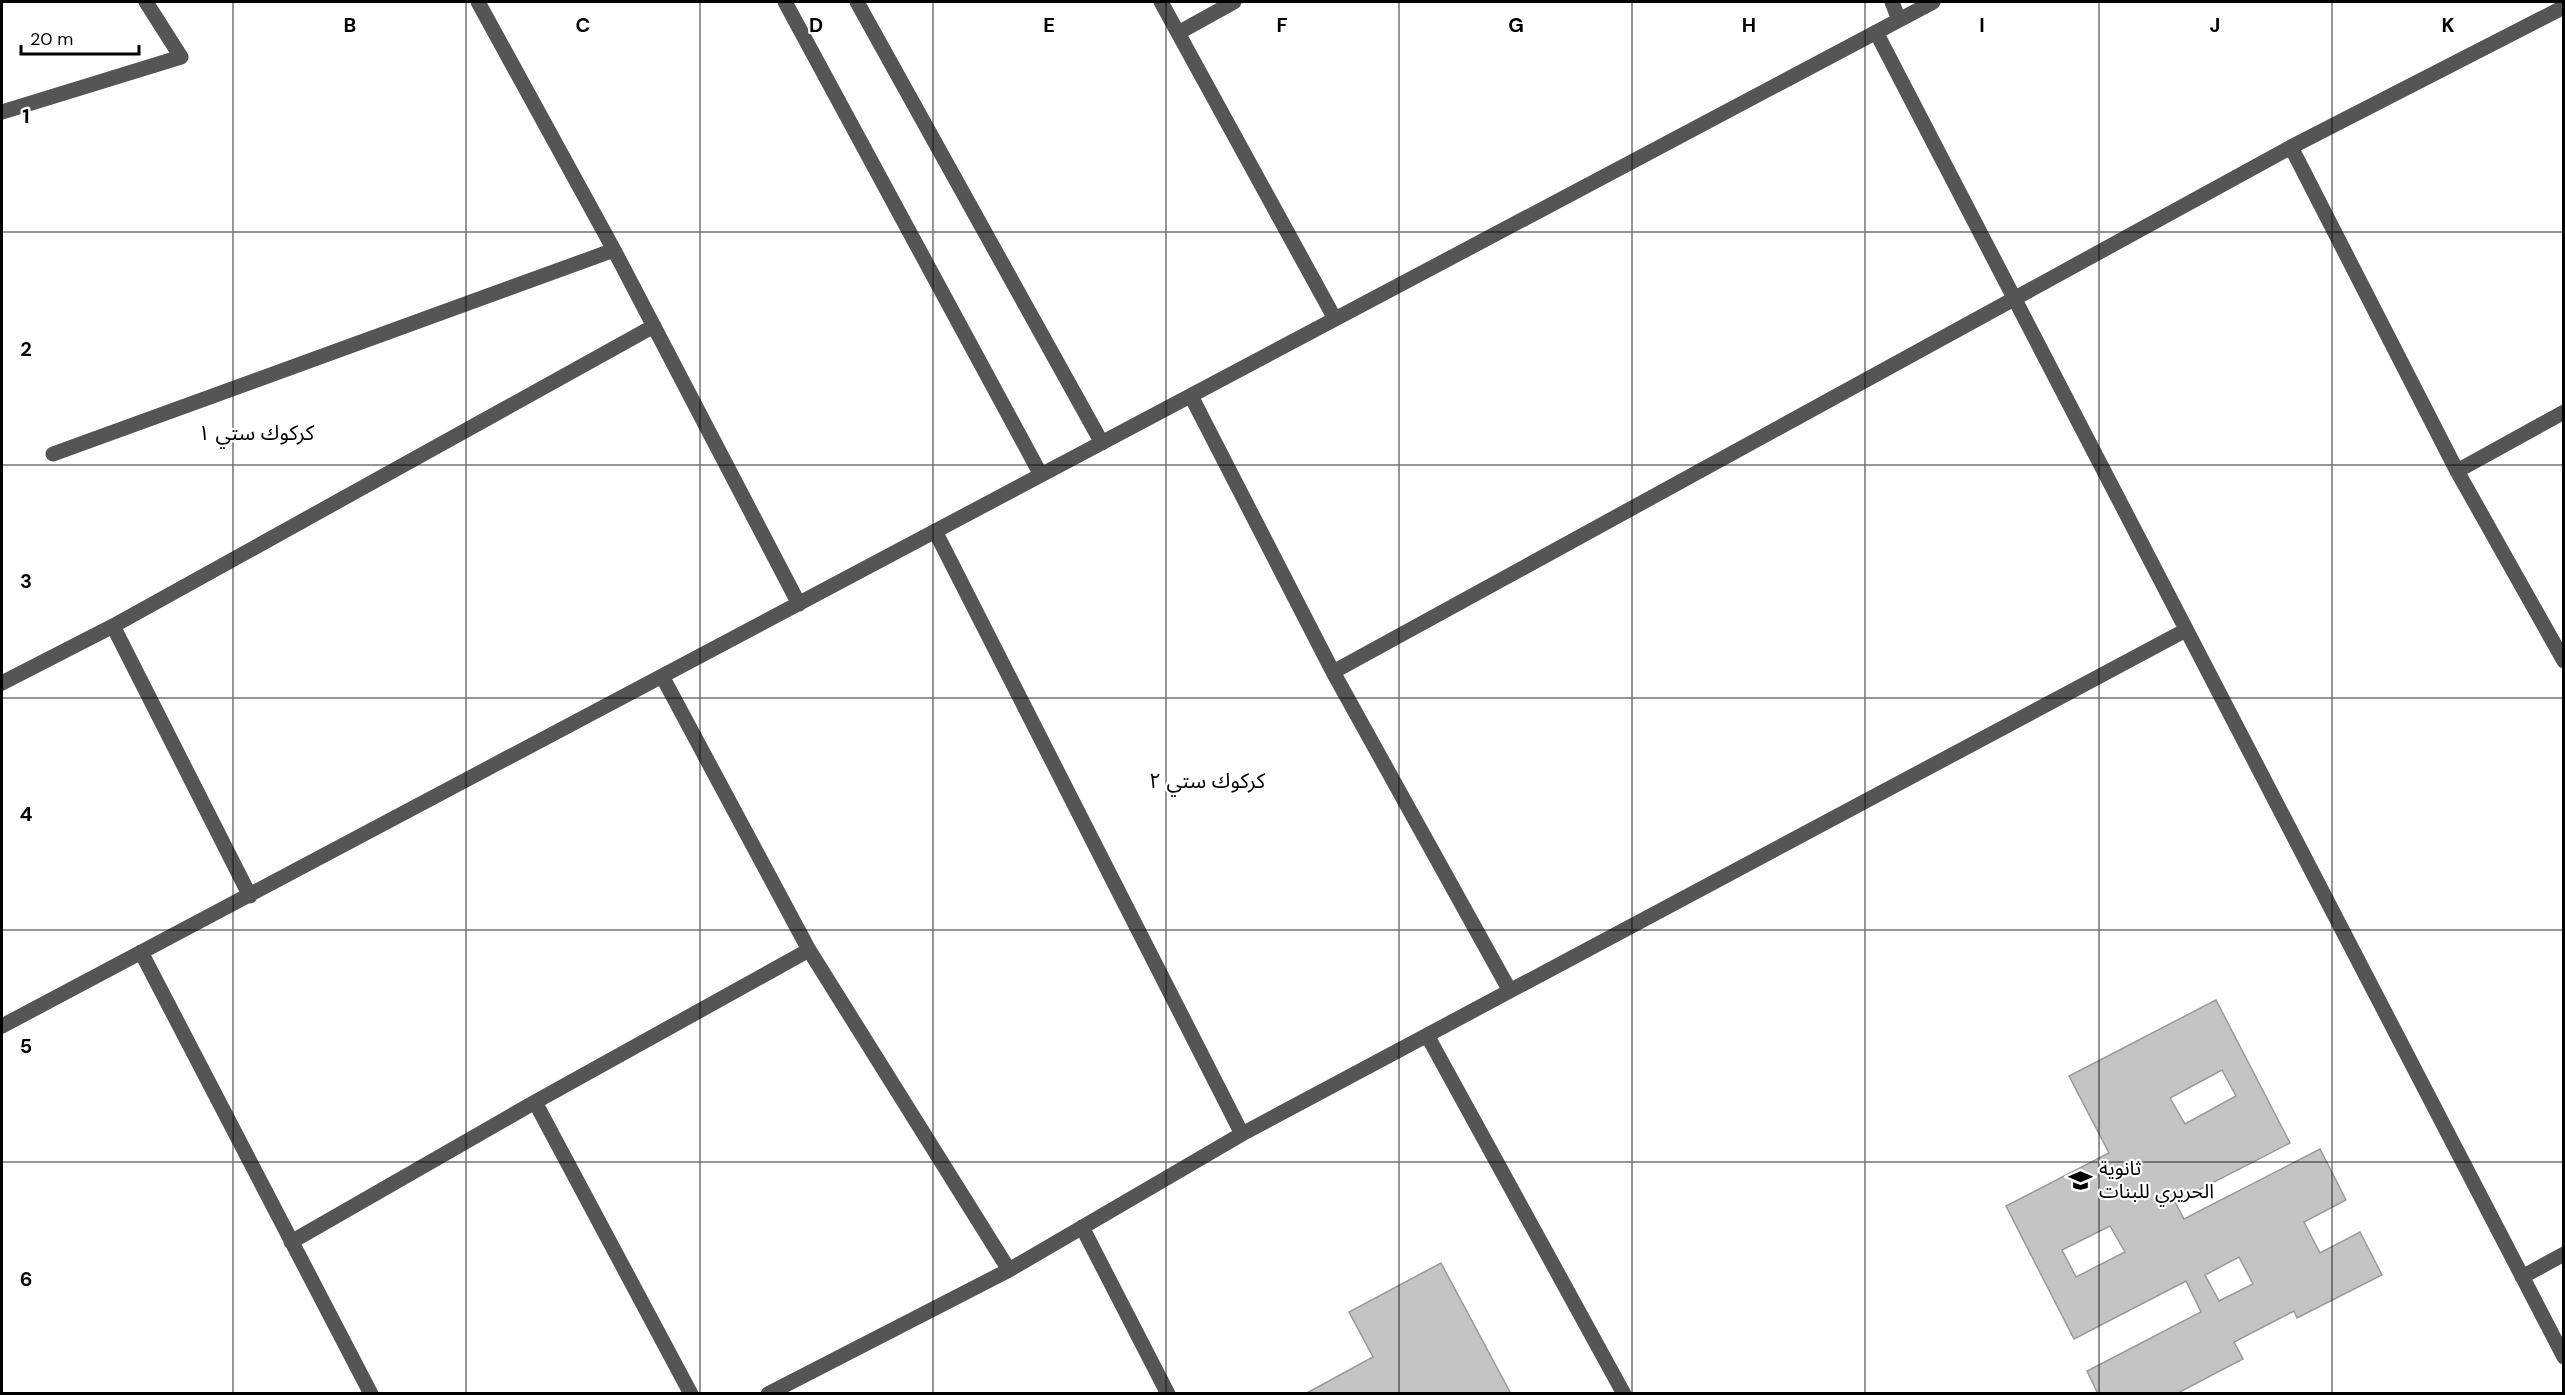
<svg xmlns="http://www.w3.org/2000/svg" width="2565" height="1395" viewBox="0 0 2565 1395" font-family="'DM Sans','Noto Sans Arabic',sans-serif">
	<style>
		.building { fill: #c4c4c4; stroke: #999; stroke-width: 1.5; fill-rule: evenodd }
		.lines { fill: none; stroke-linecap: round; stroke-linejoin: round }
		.minor { stroke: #555; stroke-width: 15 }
		.grid { fill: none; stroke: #000; stroke-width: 1.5; stroke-opacity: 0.55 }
		.labels { text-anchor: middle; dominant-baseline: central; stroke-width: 4.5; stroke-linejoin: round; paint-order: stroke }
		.poi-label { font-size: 20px; fill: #000; stroke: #fff; text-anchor: start }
		.neighbourhood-label { font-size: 21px; fill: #000; stroke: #fff }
		.grid-label { font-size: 20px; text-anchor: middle; font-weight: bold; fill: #000; stroke: #fff; stroke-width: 4.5; stroke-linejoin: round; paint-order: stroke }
	</style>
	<rect width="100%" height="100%" fill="#fff"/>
	<path class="building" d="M2216 1000 2290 1143 2175 1202 2184 1219 2320 1149 2346 1200 2304 1222 2320 1253 2360 1232 2382 1275 2297 1318 2294 1311 2234 1342 2243 1359 2176 1394H2098L2087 1371 2201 1312 2186 1281 2074 1339 2006 1206 2109 1153 2069 1076ZM2222 1070 2236 1096 2185 1124 2170 1098ZM2110 1226 2125 1252 2076 1277 2062 1250ZM2239 1257 2253 1284 2219 1301 2205 1275Z
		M1441 1263 1511 1394H1305L1373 1357 1349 1312Z"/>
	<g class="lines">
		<path class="minor" d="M478 2 614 250 799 604
			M785 2 1041 475
			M857 2 1102 443
			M1161 2 1335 319
			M1892 2 1899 20
			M1876 32 2564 1357
			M1178 33 1234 2
			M2 112 181 57 146 2
			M2291 147 2457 471 2564 661
			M1191 396 1333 672 1510 991
			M53 454 614 250
			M2457 471 2564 412
			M935 531 1242 1134
			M113 626 250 896
			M1333 672 2291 147 2564 7
			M662 676 809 950 1009 1270
			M2 683 113 626 654 326
			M141 952 371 1394
			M2 1026 1933 2
			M1427 1035 1624 1394
			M535 1102 691 1394
			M1082 1227 1168 1394
			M291 1242 535 1102 809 950
			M2522 1277 2564 1254
			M768 1394 1009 1270 1242 1134 2186 630"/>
	</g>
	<path class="grid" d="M233 2V1394M466 2V1394M700 2V1394M933 2V1394M1166 2V1394M1399 2V1394M1632 2V1394M1865 2V1394M2099 2V1394M2332 2V1394M2 232H2564M2 465H2564M2 698H2564M2 930H2564M2 1162H2564"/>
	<defs>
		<symbol id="school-bare" viewBox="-9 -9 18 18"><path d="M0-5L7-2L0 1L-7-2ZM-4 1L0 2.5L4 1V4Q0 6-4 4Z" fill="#000" stroke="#fff" stroke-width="2.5" paint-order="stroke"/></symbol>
	</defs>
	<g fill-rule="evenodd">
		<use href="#school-bare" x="2064" y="1164" width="33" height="33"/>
	</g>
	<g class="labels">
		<g class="poi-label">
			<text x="2099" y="1168">ثانوية<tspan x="2099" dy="23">الحريري للبنات</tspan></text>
		</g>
		<g class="neighbourhood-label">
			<text x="256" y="433">كركوك ستي ١</text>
			<text x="1207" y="781">كركوك ستي ٢</text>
		</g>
	</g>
	<g class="grid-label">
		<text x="350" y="32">B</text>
		<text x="583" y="32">C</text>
		<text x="816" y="32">D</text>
		<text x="1049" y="32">E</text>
		<text x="1282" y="32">F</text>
		<text x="1516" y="32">G</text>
		<text x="1749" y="32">H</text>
		<text x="1982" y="32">I</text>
		<text x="2215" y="32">J</text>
		<text x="2448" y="32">K</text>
		<text x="26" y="123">1</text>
		<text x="26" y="356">2</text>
		<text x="26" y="588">3</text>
		<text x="26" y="821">4</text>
		<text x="26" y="1053">5</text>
		<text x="26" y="1286">6</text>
	</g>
	<rect width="2565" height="1395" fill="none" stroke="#000000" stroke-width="6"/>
	<path d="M21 45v9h118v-9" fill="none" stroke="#000000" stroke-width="3"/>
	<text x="30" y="45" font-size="18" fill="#000000" stroke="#ffffff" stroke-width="4.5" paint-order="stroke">20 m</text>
</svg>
